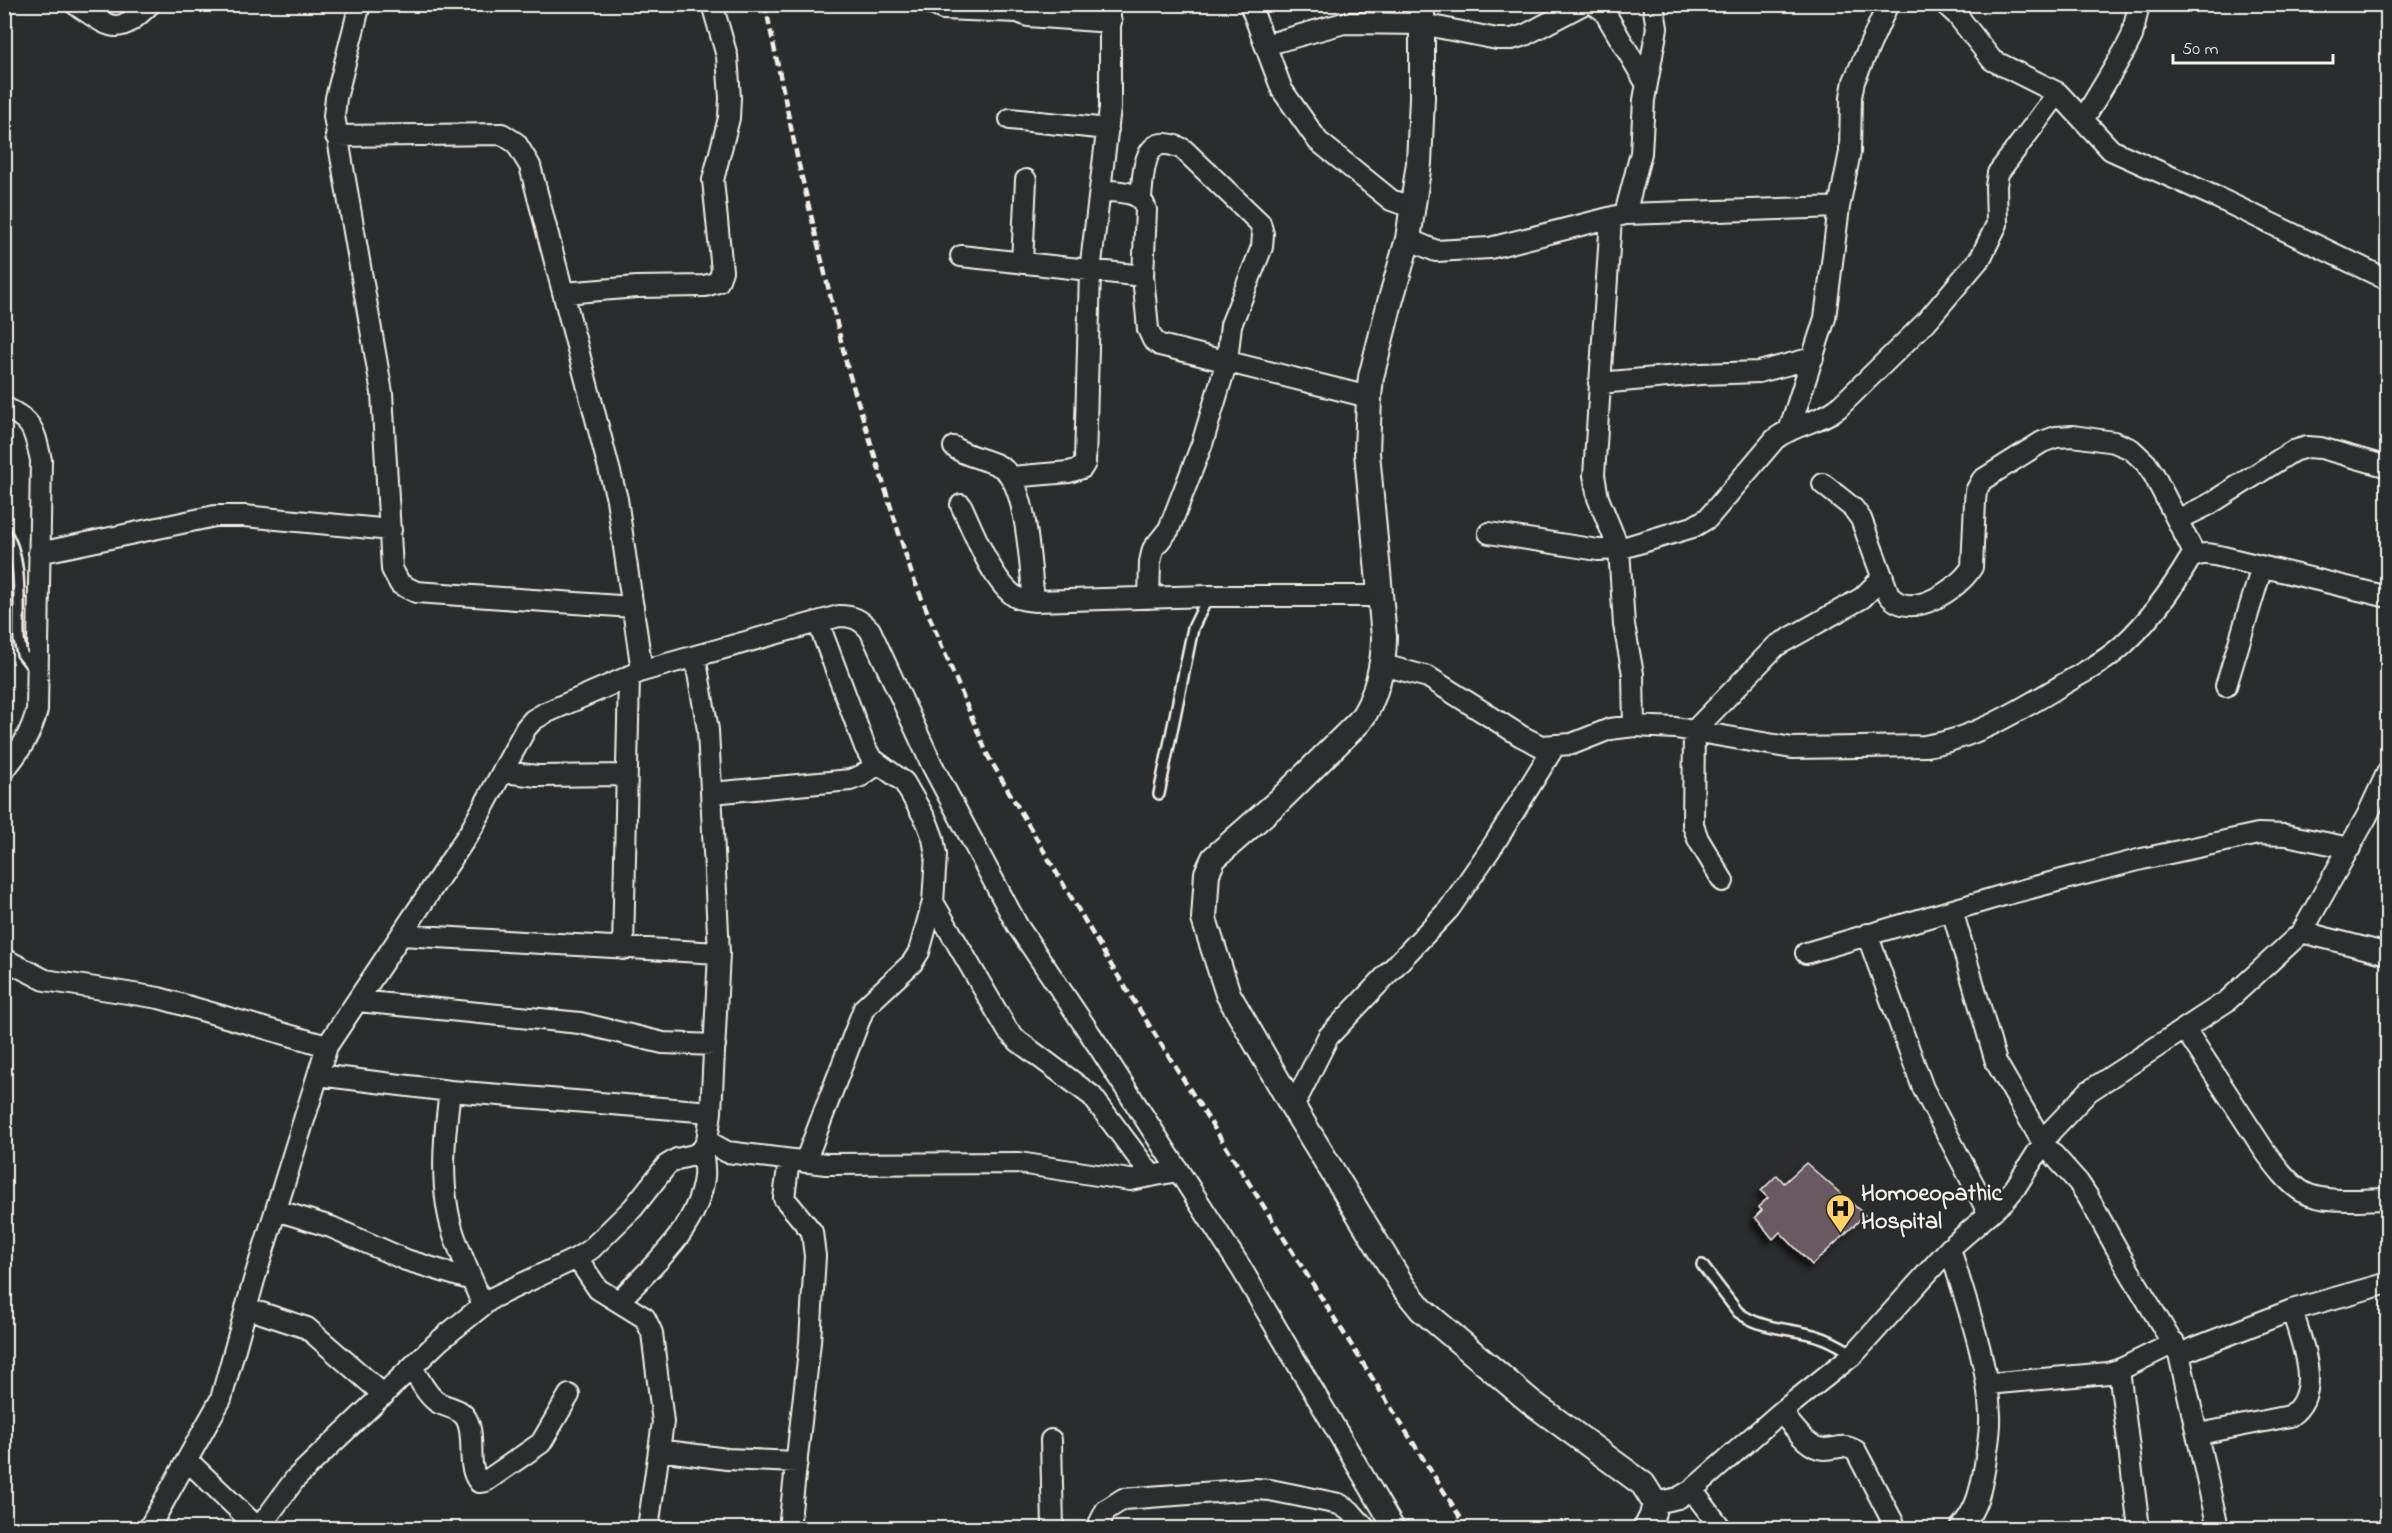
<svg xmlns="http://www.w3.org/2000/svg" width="2392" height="1533" viewBox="0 0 2392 1533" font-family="'Indie Flower',sans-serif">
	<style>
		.building { fill: #6a5963; stroke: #f4f1e8; stroke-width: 1.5; filter: url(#shadow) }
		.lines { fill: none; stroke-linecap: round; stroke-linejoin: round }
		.service-casing { stroke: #f4f1e8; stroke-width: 14 }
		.minor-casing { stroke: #f4f1e8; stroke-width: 24 }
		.tertiary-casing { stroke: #f4f1e8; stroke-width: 28 }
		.service { stroke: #2a2d2e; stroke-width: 9 }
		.minor { stroke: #2a2d2e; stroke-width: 20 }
		.tertiary { stroke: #2a2d2e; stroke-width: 24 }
		.rail { stroke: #f4f1e8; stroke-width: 4.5; stroke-dasharray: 9 4.5; stroke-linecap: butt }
		.labels { text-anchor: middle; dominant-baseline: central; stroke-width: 4.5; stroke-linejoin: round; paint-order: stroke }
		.poi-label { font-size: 24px; font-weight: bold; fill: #f4f1e8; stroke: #2a2d2e; text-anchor: start }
	</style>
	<defs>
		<filter id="shadow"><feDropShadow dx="-5.5" dy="5.5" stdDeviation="3" flood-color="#0009"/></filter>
	</defs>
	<rect width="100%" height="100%" fill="#2a2d2e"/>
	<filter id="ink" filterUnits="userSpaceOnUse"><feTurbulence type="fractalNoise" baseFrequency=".0167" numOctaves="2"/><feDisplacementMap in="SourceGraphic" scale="12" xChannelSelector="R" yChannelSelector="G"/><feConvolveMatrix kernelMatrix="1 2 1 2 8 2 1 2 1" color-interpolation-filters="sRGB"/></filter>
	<g filter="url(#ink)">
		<path class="building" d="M1806 1163 1865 1215 1812 1265 1780 1232 1773 1239 1755 1217 1762 1210 1758 1207 1768 1198 1761 1191 1777 1175 1784 1183Z"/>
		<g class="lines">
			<defs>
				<path id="service" d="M4 530C24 558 18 607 19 640L22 654 36 672
					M1159 794 1193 628 1208 597
					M1702 1265 1738 1312C1761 1330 1793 1328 1820 1337 1831 1340 1843 1348 1854 1354"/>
				<path id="minor" d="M75 4C112 28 116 38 150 4
					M360 4 336 98 334 116 382 393 392 569 400 584 416 592 633 607
					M932 4 943 9 1018 12
					M1013 4 1018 12 1028 16 1111 22
					M1250 4 1282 90 1318 141 1391 200 1411 207
					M1594 4 1604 11 1646 83
					M1945 4 1957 15 1992 60 2058 93 2111 150 2218 198 2388 280
					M1265 45 1344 23 1422 24 1497 39H1512L1525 35 1584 4
					M1010 119 1108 129
					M2083 120 2125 50 2132 36 2139 4
					M336 136 502 134 516 143 530 166 617 499 642 671
					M1101 190C1120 193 1141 189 1146 210L1143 276 1148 329 1153 340 1160 345 1369 397
					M1141 197C1144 169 1143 130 1183 149L1260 223 1263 234 1262 247 1231 325 1227 361 1202 444 1169 529 1153 549 1150 562 1149 598
					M1625 214 1641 153 1644 100 1657 28 1653 4
					M1611 218 1594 475 1598 498 1619 549 1624 625 1633 674 1634 726
					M1408 239 1436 251 1490 248 1625 214 1839 207
					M961 256 1143 276
					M1022 263 1026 180
					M564 293 637 287 705 286 718 282 722 271 713 180 729 118 730 98 727 56 712 4
					M1599 383 1701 374 1759 372 1813 358
					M4 407C34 421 34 430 41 460L37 710C31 734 20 751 4 770
					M1789 431 1825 318 1839 207 1850 152 1851 97 1854 81 1888 4
					M954 447C968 458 986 458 1001 467 1028 483 1030 571 1034 601
					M1011 477 1069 472 1082 468 1085 463 1090 271 1110 108V4
					M1823 484 1853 508 1861 519 1889 595C1910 622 1959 589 1972 567L1975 502 1976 491 1982 480 2042 442 2056 437 2073 436 2114 442 2131 449 2146 463 2154 475 2195 555
					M961 505C973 530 992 582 1016 597 1021 600 1028 600 1034 601L1209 596H1380
					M2177 520 2208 505 2293 451 2307 447 2321 448 2388 467
					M1489 533 1598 550 1619 549 1693 527 1708 518 1775 439C1794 424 1819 423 1838 408L1926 322 1981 257 1997 224 1996 186 1998 173 2058 93
					M39 553 215 516H244L391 530
					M1383 665 1428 677 1521 736 1541 746 1572 744 1610 729 1634 726 1676 728 1792 748 1925 746C1974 739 2020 710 2062 685 2082 673 2105 662 2123 645 2150 620 2171 591 2190 559 2199 552 2209 554 2219 556L2388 597
					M2226 686 2262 567
					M504 772 537 776 626 775
					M712 793 850 780 861 776 878 764
					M1723 881 1698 839 1693 825 1694 731 1776 646 1862 598 1883 577
					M933 902 1008 1031 1018 1041 1092 1096 1152 1176
					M1952 910 1996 1062 2043 1143 2078 1182 2088 1197 2128 1269 2179 1354 2218 1528
					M2302 932 2388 954
					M1867 934 1923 1088 1989 1214
					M401 935 719 953
					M623 949 629 676
					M1806 953 2004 895 2142 859 2258 834 2286 835 2350 848
					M4 959 45 980 159 998 327 1046
					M358 1001 580 1023 663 1043 715 1045
					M2185 1029 2264 1150C2275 1165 2288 1183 2303 1192 2323 1204 2364 1199 2388 1199
					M318 1075 450 1091 711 1112
					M450 1091C444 1136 439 1191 454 1235 462 1258 473 1281 482 1304
					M1293 1107 1328 1037 1449 909 1494 844 1554 747
					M707 1141 727 1152 826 1164 1019 1163 1130 1180 1177 1171
					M789 1160 784 1198 812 1232 815 1256 810 1342 789 1528
					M805 1162 864 1008 912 963 919 952 933 902 936 855 933 838 927 822 904 782 871 758 865 747 818 622
					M276 1210 331 1227 406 1260 472 1280
					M1950 1248C1965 1301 1988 1360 1990 1415 1991 1432 1987 1448 1985 1465 1981 1489 1977 1510 1960 1528
					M577 1258 598 1289 645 1318 652 1333 663 1422 648 1528
					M619 1301C652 1266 698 1229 704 1177 705 1168 703 1159 702 1150
					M246 1308 307 1328 384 1395
					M2179 1354 2292 1310 2388 1283
					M412 1367C419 1379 426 1394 437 1402 447 1408 459 1407 466 1418 477 1437 465 1465 479 1482L486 1481 541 1443 569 1395
					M2119 1370 2139 1528
					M1987 1384 2108 1373 2119 1370 2174 1343
					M1781 1412C1792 1424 1806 1448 1824 1449 1838 1449 1842 1443 1856 1451L1896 1528
					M2199 1434 2290 1416C2324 1392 2301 1342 2292 1310
					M1051 1440 1053 1528
					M659 1450 727 1459 797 1462
					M188 1461 258 1528
					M1692 1490 1721 1528
					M1655 1503 1678 1498 1692 1490 1781 1412 1854 1354 1950 1248 2004 1201 2015 1188 2051 1131 2089 1091 2227 1001 2302 932 2367 816 2388 771
					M149 1528 221 1399 254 1280 327 1046 471 830 526 728 533 720 545 713 642 671 839 616C853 616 860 619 870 630L932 765 1017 925 1099 1047 1241 1268 1394 1528
					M259 1528 295 1479 439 1341 492 1298 577 1258 591 1249 633 1208 667 1165 677 1159 694 1155 702 1150 707 1141 711 1112 719 953 708 730 695 656
					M1097 1528 1106 1510 1123 1499 1255 1489 1270 1490 1339 1504 1350 1511 1365 1528"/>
				<path id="tertiary" d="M1422 4V98L1419 163 1408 239 1389 306 1371 377 1369 397 1367 453 1384 637C1384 663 1376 701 1359 722L1280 800 1214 858 1207 873 1204 919 1228 994 1293 1107 1404 1288 1421 1309 1531 1402 1643 1484 1655 1503 1652 1516 1646 1528"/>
			</defs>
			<use href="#service" class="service-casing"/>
			<use href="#minor" class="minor-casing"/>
			<use href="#tertiary" class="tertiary-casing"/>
			<use href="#service" class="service"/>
			<use href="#minor" class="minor"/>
			<use href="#tertiary" class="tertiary"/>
			<path class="rail" d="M765 4 798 161 848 370 912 575 988 756 1108 960 1467 1528"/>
		</g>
	</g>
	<defs>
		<symbol id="hospital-pin" viewBox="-11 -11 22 30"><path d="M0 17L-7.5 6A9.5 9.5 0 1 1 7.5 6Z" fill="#ffd166" stroke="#2a2d2e"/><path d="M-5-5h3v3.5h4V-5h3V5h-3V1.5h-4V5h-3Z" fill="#111"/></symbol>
	</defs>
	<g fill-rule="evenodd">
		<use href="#hospital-pin" x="1824" y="1192" width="33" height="45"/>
	</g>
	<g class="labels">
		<g class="poi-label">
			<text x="1861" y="1194">Homoeopathic<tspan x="1861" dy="28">Hospital</tspan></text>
		</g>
	</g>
	<rect width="2392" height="1533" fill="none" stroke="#2a2d2e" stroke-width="24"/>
	<rect x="12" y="12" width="2368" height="1509" fill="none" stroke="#f4f1e8" stroke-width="2" filter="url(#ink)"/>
	<path d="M2173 54v9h160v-9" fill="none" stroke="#f4f1e8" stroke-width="3"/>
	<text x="2182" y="54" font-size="18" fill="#f4f1e8" stroke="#2a2d2e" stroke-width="4.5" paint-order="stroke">50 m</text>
</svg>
